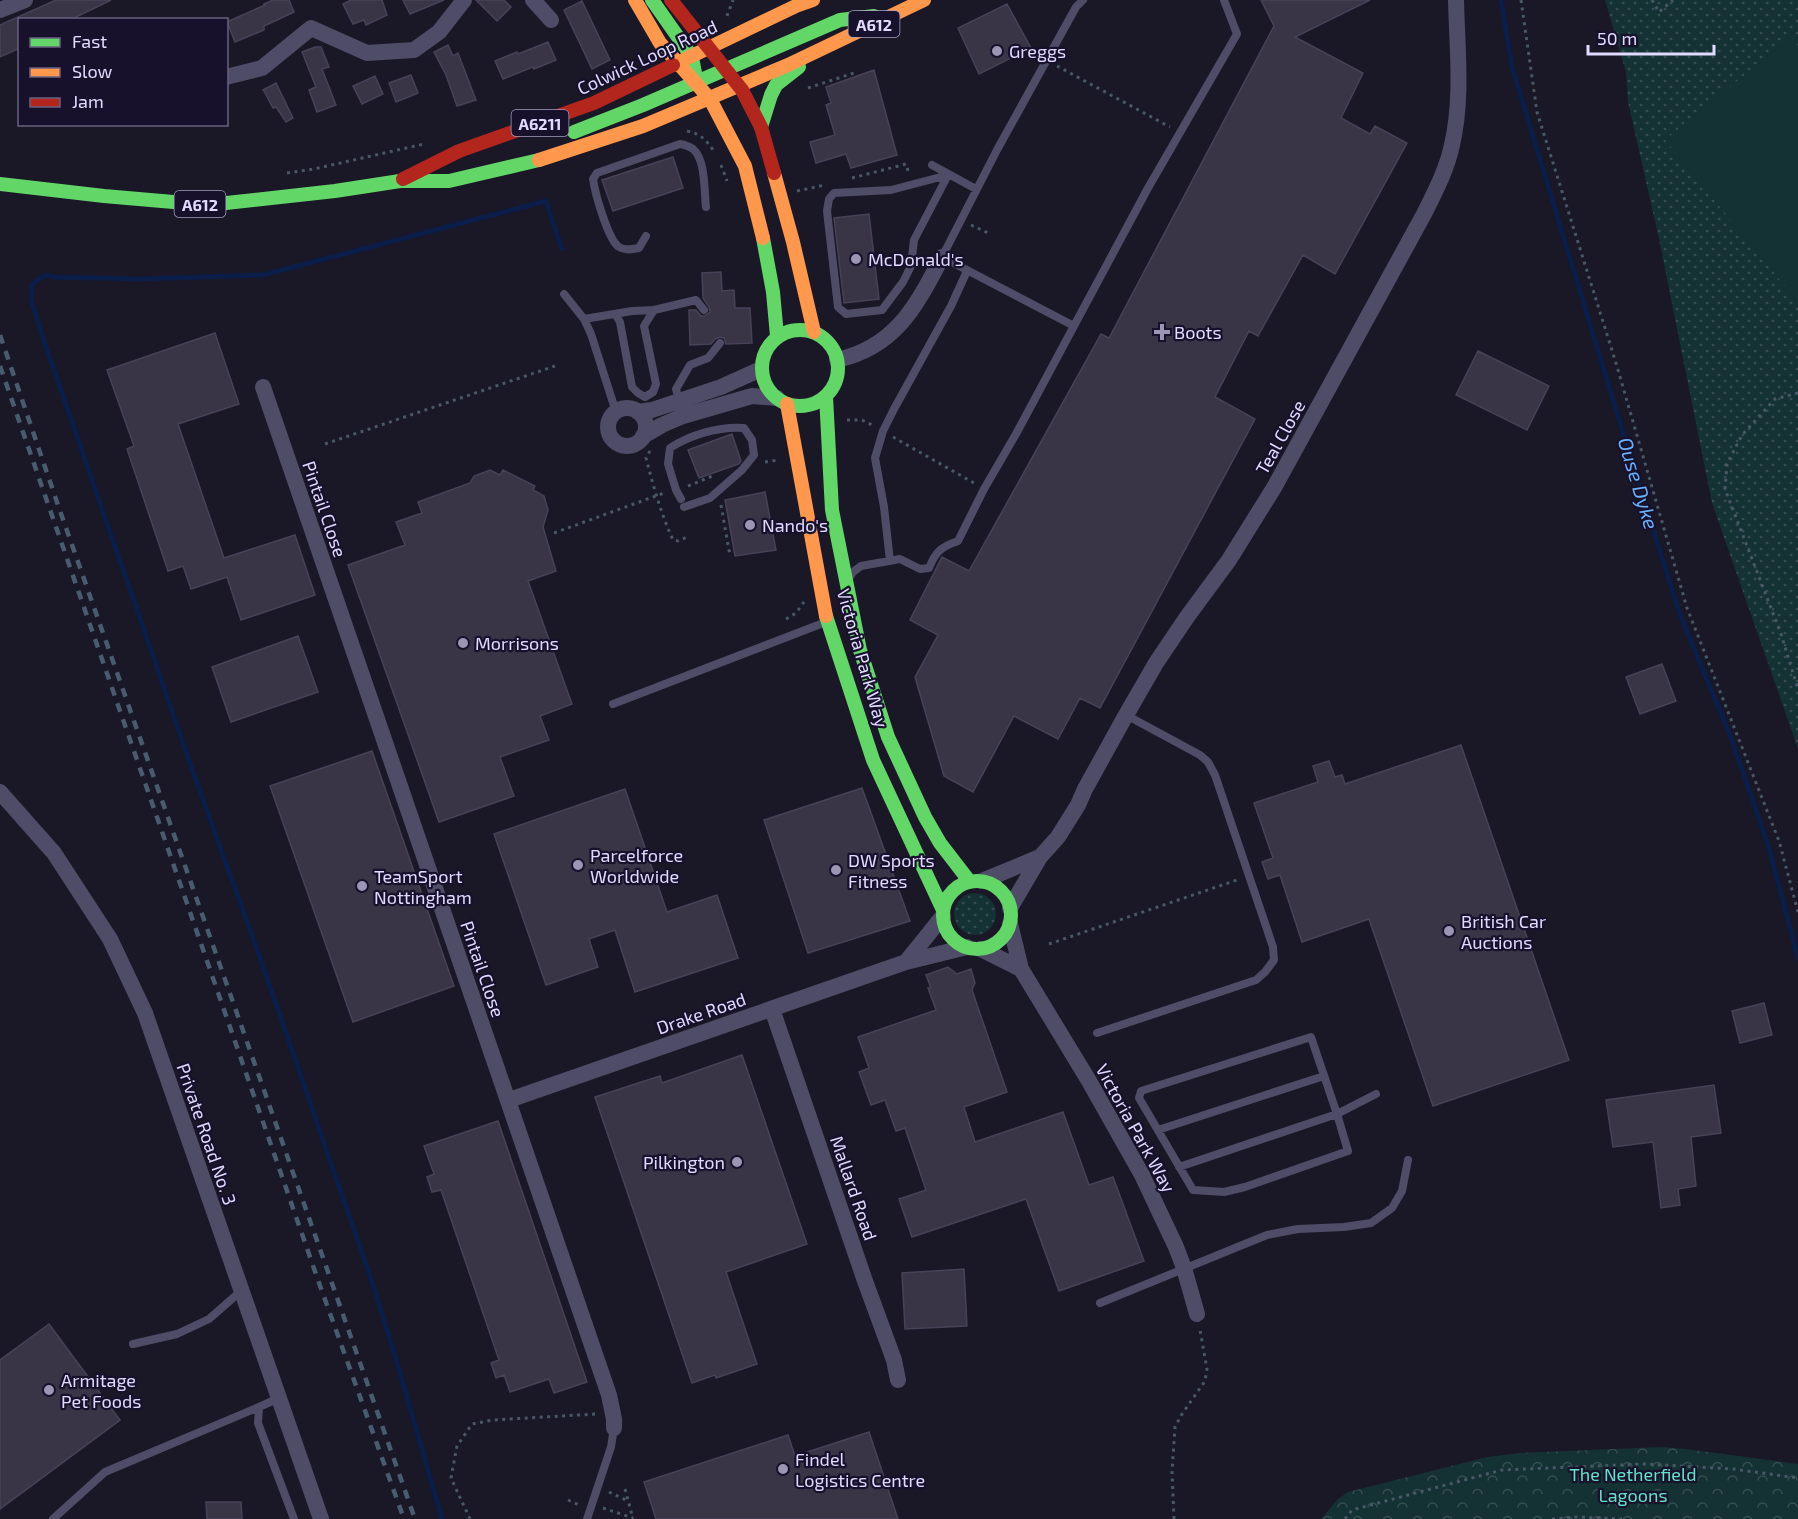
<svg xmlns="http://www.w3.org/2000/svg" width="1798" height="1519" viewBox="0 0 1798 1519" font-family="'Exo 2',sans-serif">
	<style>
		.grass { fill: url(#grass-dots) }
		.park { fill: url(#park-crowns) }
		.pitch { fill: #143134 }
		.lines { fill: none; stroke-linecap: round; stroke-linejoin: round }
		.stream { stroke: #0b1d49; stroke-width: 5 }
		.building { fill: #393547; stroke: #474258; stroke-width: 1.5 }
		.path { stroke: #495767; stroke-width: 3; stroke-dasharray: 3 4.5; stroke-linecap: butt }
		.lane { stroke: #4f4c67; stroke-width: 8 }
		.street { stroke: #4f4c67; stroke-width: 16 }
		.fast { stroke: #63d668; stroke-width: 14 }
		.slow { stroke: #ff974d; stroke-width: 14 }
		.jam { stroke: #b3261e; stroke-width: 14 }
		.rail { stroke: #485b6f; stroke-width: 4.5; stroke-dasharray: 9 8; stroke-linecap: butt }
		.poi-dot { fill: #9b96b3; stroke: #17112c; stroke-width: 2 }
		.labels { text-anchor: middle; dominant-baseline: central; stroke-width: 4.5; stroke-linejoin: round; paint-order: stroke }
		.shield { fill: #17112c; stroke: #a49ec0; stroke-width: 1.5 }
		.shield-label { font-size: 16px; font-weight: bold; fill: #e1dbff }
		.poi-label { font-size: 18px; fill: #e1dbff; stroke: #17112c; text-anchor: start }
		.street-label { font-size: 18px; fill: #e1dbff; stroke: #17112c }
		.park-label { font-size: 18px; fill: #63e4ca; stroke: #17112c }
		.water-label { font-size: 20px; font-style: italic; fill: #69b2ff; stroke: #17112c }
	</style>
	<defs>
		<pattern id="grass-dots" width="8" height="8" patternUnits="userSpaceOnUse" patternTransform="scale(1.5)"><rect width="8" height="8" fill="#143134"/><path d="M2 2h.1M6 6h.1" fill="none" stroke="#364e52" stroke-width="1.8" stroke-linecap="round"/></pattern>
		<pattern id="park-crowns" width="20" height="18" patternUnits="userSpaceOnUse" patternTransform="scale(1.5)"><rect width="20" height="18" fill="#143134"/><path d="M2 6a3 3 0 1 1 6 0M12 15a3 3 0 1 1 6 0" fill="none" stroke="#364e52"/></pattern>
	</defs>
	<rect width="100%" height="100%" fill="#1a1726"/>
	<path class="grass" d="M1605 0H1798V749L1712 503 1659 239 1628 102 1626 72Z
		M954 914a21 21 0 1 1 42 0a21 21 0 1 1-42 0Z"/>
	<path class="park" d="M1661 1447 1686 1449 1798 1464V1519H1321L1338 1499 1348 1492 1487 1457 1520 1453Z"/>
	<path class="pitch" d="M1791 37 1798 46V302L1665 140Z"/>
	<g class="lines">
		<path class="stream" d="M1501 0 1512 67 1610 390 1679 612 1730 735 1769 848 1798 958
			M442 1519 394 1352 371 1279 257 949 198 786 46 347 31 300 32 284 45 275 55 277 140 279 263 275 546 201 562 249"/>
	</g>
	<path class="building" d="M56 0H111L70 20H20V48L0 57V25Z
		M273 0H289L294 12 264 26V30L235 42 227 22 265 5 264 4Z
		M351 0H382L387 15 366 25 364 20 353 24 343 4Z
		M403 0H444L410 14Z
		M476 0H504L511 7 497 21Z
		M1261 0H1370L1295 37 1363 73 1341 118 1370 134 1375 126 1407 143 1335 274 1303 255 1258 336 1249 331 1215 397 1255 419 1100 708 1080 698 1058 739 1014 716 973 792 944 776 915 677 938 635 910 620 942 557 969 571 1101 334 1109 338 1274 26Z
		M582 1 610 60 592 69 564 10Z
		M1007 4 1031 48 979 74 958 28Z
		M548 42 556 60 534 69 533 67 503 79 495 61 517 52 518 54Z
		M448 45 453 56 458 53 476 100 457 106 446 75 434 52Z
		M315 47H321L329 67 322 69 336 105 317 112 309 90 316 87 302 52Z
		M874 70 897 155 851 168 846 154 816 163 810 142 835 135 826 105 831 103 826 87Z
		M411 75 418 93 396 102 389 83Z
		M375 76 383 94 362 104 353 86Z
		M276 83 293 118 286 122 276 107 273 108 264 91 263 90Z
		M673 157 683 188 613 211 602 180Z
		M869 214 879 299 844 303 834 218Z
		M721 272 722 291 734 290 735 308H750L752 343 726 344 724 338 720 337 715 339 711 344 690 345 689 310H696L701 316H704L710 312 709 307 703 298 702 273Z
		M215 333 239 404 178 424 224 558 295 535 315 595 241 620 227 577 191 589 183 566 168 571 127 449 134 446 107 370Z
		M1478 351 1549 386 1527 430 1456 395Z
		M732 434 741 461 739 464 699 478 688 450Z
		M490 470 500 475 503 470 535 486 533 490 544 496 548 510 543 527 556 571 528 581 572 704 540 716 549 740 500 757 514 796 439 822 348 565 405 545 396 522 422 513 418 502 470 483 474 476Z
		M765 492 776 550 735 556 725 500Z
		M298 636 318 692 231 722 212 667Z
		M1662 664 1676 701 1640 714 1626 677Z
		M1461 745 1569 1060 1433 1106 1369 919 1302 942 1280 875 1268 879 1262 862 1273 858 1254 803 1318 782 1313 766 1329 761 1335 777 1342 775 1345 784Z
		M372 751 454 986 353 1022 270 786Z
		M862 788 910 921 808 953 764 820Z
		M625 789 667 912 717 895 738 958 635 992 615 930 589 939 598 967 546 985 494 834Z
		M948 967 957 974 971 969 975 983 972 990 1007 1092 964 1107 975 1142 1063 1112 1089 1185 1113 1177 1144 1261 1059 1291 1026 1199 912 1237 899 1199 926 1190 905 1128 896 1131 885 1100 871 1105 859 1072 869 1068 858 1037 936 1010 928 988H931L926 975Z
		M1764 1003 1772 1035 1740 1043 1732 1011Z
		M742 1055 807 1244 726 1272 757 1364 716 1378 715 1375 692 1383 595 1097 660 1076 662 1083Z
		M1714 1085 1721 1133 1691 1137 1696 1186 1678 1189 1680 1205 1661 1208 1653 1142 1613 1147 1606 1100Z
		M498 1121 587 1382 554 1393 549 1379 510 1392 504 1375 496 1378 491 1363 499 1360 441 1190 432 1192 427 1177 434 1174 424 1146Z
		M964 1269 967 1326 905 1329 902 1273Z
		M49 1324 120 1420 0 1509V1360Z
		M869 1432 898 1519H656L644 1482 788 1435 795 1456Z
		M206 1502H241L242 1519H207Z"/>
	<g class="lines">
		<path class="path" d="M1521 0 1537 112 1616 363 1687 608 1779 841 1798 912
			M1652 0 1659 12 1673 0
			M727 16 733 0
			M1057 66 1170 127
			M808 88 854 73
			M687 131C701 134 706 140 714 151
			M721 165 727 181
			M287 173 314 169 424 144
			M852 178 906 164 909 174
			M797 191 825 185
			M971 225 990 234
			M1798 393 1775 399 1742 435 1727 464 1725 489 1781 634 1798 689
			M847 420H862L872 425
			M893 437 974 483
			M325 444 555 366
			M650 451 646 458C653 485 661 514 673 540L678 541 687 537
			M765 462 779 460
			M688 486 715 475
			M721 505 730 556
			M554 533 664 493
			M786 619 796 613 804 602
			M1049 944 1237 880
			M625 1489 633 1519
			M609 1492 628 1501
			M568 1500 579 1505
			M603 1508 633 1518
			M470 1519 451 1478 457 1446 472 1424 493 1420 596 1414
			M1174 1519 1172 1472 1175 1427 1182 1414 1205 1381 1207 1369 1200 1330
			M1345 1519 1352 1510 1502 1470 1644 1464 1733 1469 1798 1478
			M1552 1519 1578 1517 1622 1519"/>
		<path class="lane" d="M932 165 976 189
			M948 175 914 240 911 266 903 282 882 310 846 314 838 307 827 211 829 199 834 193 891 190Z
			M646 236 639 248C632 249 625 251 619 247 608 240 595 193 593 179L597 173 680 144C685 145 689 146 693 149 706 160 704 192 706 207
			M564 294 584 319 591 334 616 412
			M615 314 620 322 632 387 638 393 645 397 653 392 656 384 644 326 654 310
			M584 319 632 311 654 310 696 300 704 310
			M1074 326 942 257 997 150 1076 7 1083 0
			M679 400 676 389 690 365 708 358 720 343
			M681 499 676 490 668 464 670 448C690 435 719 426 744 428L752 440 754 455 742 470 710 498 684 507
			M890 561 884 507 875 458 883 431 894 409 951 306 967 271
			M848 580 853 572 861 566 900 559 920 569 929 568C936 551 941 547 958 541L984 489 1016 434 1148 188 1237 34 1224 0
			M613 704 826 622
			M1097 1033 1256 980 1265 972 1274 960 1273 947 1215 775 1208 762 1200 755 1126 715
			M1158 1130 1324 1076
			M1179 1167 1337 1114 1311 1037 1141 1091 1139 1098 1193 1190 1224 1192 1245 1187 1348 1151 1337 1114 1376 1094
			M1100 1303 1267 1235 1298 1229 1344 1227 1371 1223 1392 1208 1402 1191 1408 1160
			M133 1344 177 1334 209 1319 241 1291
			M279 1398 259 1407 258 1423 294 1519
			M53 1519 105 1472 259 1407
			M587 1519 611 1447 614 1428"/>
		<path class="street" d="M533 0 551 20
			M0 10 25 0
			M226 77 262 68 311 28 367 53 414 50 439 32 464 0
			M837 360C896 347 916 306 942 257
			M263 387 609 1395 614 1419V1428
			M608 427a19 19 0 1 1 38 0a19 19 0 1 1-38 0Z
			M638 412 652 410 721 387 761 369
			M643 436 662 425 683 416 752 396 777 398
			M0 792 54 853 110 939 145 1013 321 1519
			M982 881 1040 857
			M1010 908 1040 857 1058 837 1078 805 1085 789 1126 715 1156 663 1187 617 1229 560 1275 486 1424 214C1435 192 1447 169 1452 145 1463 97 1457 48 1456 0
			M1010 924 1021 969 1089 1081 1142 1175 1176 1247 1184 1268 1197 1314
			M981 949 1021 969
			M906 962 943 916
			M772 1009 865 1281 894 1360 898 1380
			M509 1100 906 962 967 947"/>
		<path class="fast" d="M652 0 692 57 695 73
			M761 127 771 95 776 85 799 67
			M574 132 643 105 840 20 874 16
			M0 184 104 196 208 205 335 191 400 181H449L539 160
			M763 238 773 292 777 336
			M762 368a38 38 0 1 1 76 0a38 38 0 1 1-76 0Z
			M826 396 832 510 860 650 888 737 925 817 940 843 970 882
			M826 616 873 760 943 910
			M943 915a34 34 0 1 1 68 0a34 34 0 1 1-68 0Z"/>
		<path class="slow" d="M635 0 660 43 710 99 745 166 763 238
			M673 65 796 6 813 0
			M539 160 643 126 788 65 924 0
			M774 173 793 242 814 332
			M787 404 826 616"/>
		<path class="jam" d="M671 0 742 90 761 127 774 173
			M403 179 459 151 594 103 673 65"/>
		<path class="rail" d="M0 335 59 508 415 1519
			M0 366 318 1280 404 1519"/>
	</g>
	<g class="poi-dot">
		<circle cx="997" cy="51" r="6"/>
		<circle cx="856" cy="259" r="6"/>
		<path d="M1159 323h6v6h6v6h-6v6h-6v-6h-6v-6h6z"/>
		<circle cx="750" cy="525" r="6"/>
		<circle cx="463" cy="643" r="6"/>
		<circle cx="578" cy="865" r="6"/>
		<circle cx="836" cy="870" r="6"/>
		<circle cx="362" cy="886" r="6"/>
		<circle cx="1449" cy="931" r="6"/>
		<circle cx="737" cy="1162" r="6"/>
		<circle cx="49" cy="1390" r="6"/>
		<circle cx="783" cy="1469" r="6"/>
	</g>
	<g class="labels">
		<g class="shield">
			<rect x="848.5" y="11" width="51" height="26" rx="4.5"/>
			<rect x="511.5" y="110" width="57" height="26" rx="4.5"/>
			<rect x="174.5" y="191" width="51" height="26" rx="4.5"/>
		</g>
		<g class="shield-label">
			<text x="874" y="24">A612</text>
			<text x="540" y="123">A6211</text>
			<text x="200" y="204">A612</text>
		</g>
		<g class="poi-label">
			<text x="1009" y="51">Greggs</text>
			<text x="868" y="259">McDonald's</text>
			<text x="1174" y="332">Boots</text>
			<text x="762" y="525">Nando's</text>
			<text x="475" y="643">Morrisons</text>
			<text x="590" y="855">Parcelforce<tspan x="590" dy="21">Worldwide</tspan></text>
			<text x="848" y="860">DW Sports<tspan x="848" dy="21">Fitness</tspan></text>
			<text x="374" y="876">TeamSport<tspan x="374" dy="21">Nottingham</tspan></text>
			<text x="1461" y="921">British Car<tspan x="1461" dy="21">Auctions</tspan></text>
			<text x="725" y="1162" text-anchor="end">Pilkington</text>
			<text x="61" y="1380">Armitage<tspan x="61" dy="21">Pet Foods</tspan></text>
			<text x="795" y="1459">Findel<tspan x="795" dy="21">Logistics Centre</tspan></text>
		</g>
		<g class="street-label">
			<text transform="translate(647 57) rotate(-25)">Colwick Loop Road</text>
			<text transform="translate(1280 437) rotate(-61)">Teal Close</text>
			<text transform="translate(325 509) rotate(71)">Pintail Close</text>
			<text transform="translate(863 658) rotate(74)">Victoria Park Way</text>
			<text transform="translate(483 969) rotate(71)">Pintail Close</text>
			<text transform="translate(701 1013) rotate(-19)">Drake Road</text>
			<text transform="translate(1136 1128) rotate(61)">Victoria Park Way</text>
			<text transform="translate(207 1134) rotate(71)">Private Road No. 3</text>
			<text transform="translate(854 1188) rotate(71)">Mallard Road</text>
		</g>
		<g class="park-label">
			<text x="1633" y="1474">The Netherfield<tspan x="1633" dy="21">Lagoons</tspan></text>
		</g>
		<g class="water-label">
			<text transform="translate(1639 483) rotate(73)">Ouse Dyke</text>
		</g>
	</g>
	<rect x="18" y="18" width="210" height="108" fill="#17112c" stroke="#686280" stroke-width="1.5"/>
	<rect x="30" y="38" width="30" height="9" fill="#63d668" stroke="#686280" stroke-width="1.5"/>
	<text x="72" y="48" font-size="18" fill="#e1dbff">Fast</text>
	<rect x="30" y="68" width="30" height="9" fill="#ff974d" stroke="#686280" stroke-width="1.5"/>
	<text x="72" y="78" font-size="18" fill="#e1dbff">Slow</text>
	<rect x="30" y="98" width="30" height="9" fill="#b3261e" stroke="#686280" stroke-width="1.5"/>
	<text x="72" y="108" font-size="18" fill="#e1dbff">Jam</text>
	<path d="M1588 45v9h126v-9" fill="none" stroke="#e1dbff" stroke-width="3"/>
	<text x="1597" y="45" font-size="18" fill="#e1dbff" stroke="#17112c" stroke-width="4.5" paint-order="stroke">50 m</text>
</svg>
